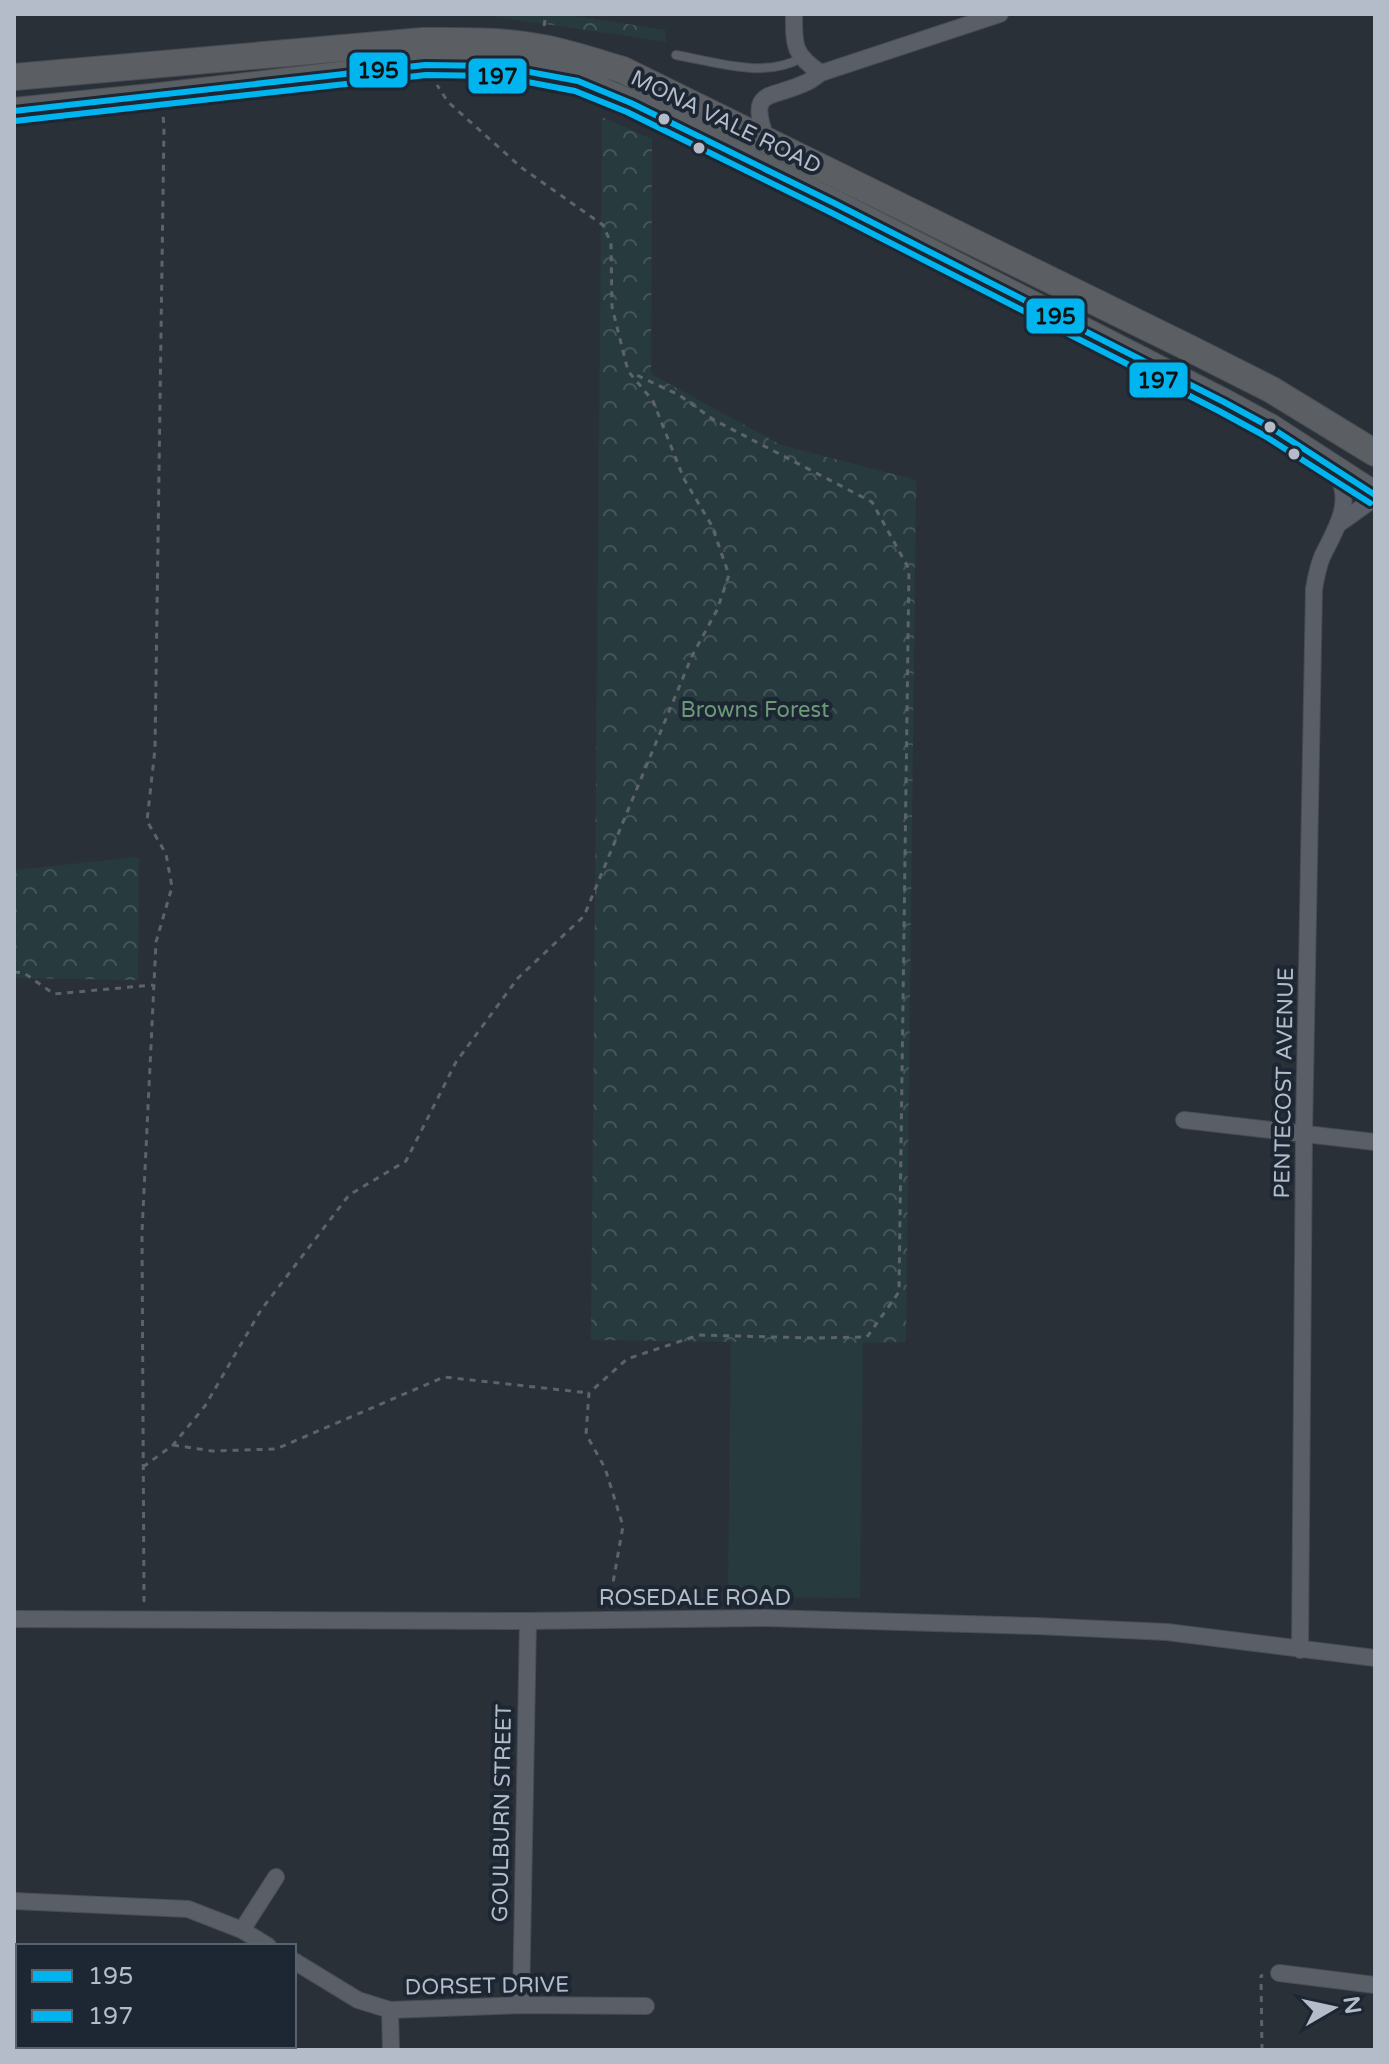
<svg xmlns="http://www.w3.org/2000/svg" width="1389" height="2064" viewBox="0 0 1389 2064" font-family="'Varela Round',sans-serif">
	<style>
		.forest { fill: url(#forest-crowns) }
		.park { fill: #273a3e }
		.lines { fill: none; stroke-linecap: round; stroke-linejoin: round }
		.service-casing { stroke: #484c53; stroke-width: 10 }
		.minor-casing { stroke: #484c53; stroke-width: 18 }
		.trunk-casing { stroke: #474c53; stroke-width: 28 }
		.path { stroke: #5d636a; stroke-width: 3; stroke-dasharray: 6 6; stroke-linecap: butt }
		.service { stroke: #5a5e66; stroke-width: 8 }
		.minor { stroke: #5a5e66; stroke-width: 16 }
		.trunk { stroke: #5b5f64; stroke-width: 26 }
		.bus-1-casing { stroke: #1d2633; stroke-width: 12 }
		.bus-2-casing { stroke: #1d2633; stroke-width: 12 }
		.bus-1 { stroke: #00b5ef; stroke-width: 6 }
		.bus-2 { stroke: #00b5ef; stroke-width: 6 }
		.bus-dot { fill: #b4bcc9; stroke: #1d2633; stroke-width: 3 }
		.labels { text-anchor: middle; dominant-baseline: central; stroke-width: 8; stroke-linejoin: round; paint-order: stroke }
		.street-label { font-size: 22px; fill: #b4bcc9; stroke: #1d2633 }
		.park-label { font-size: 22px; fill: #6b9a76; stroke: #1d2633 }
		.line-badge { stroke: #1d2633; stroke-width: 3 }
		.pale-badge-label { font-size: 22px; text-anchor: middle; font-weight: bold; fill: #111 }
	</style>
	<defs>
		<pattern id="forest-crowns" width="20" height="18" patternUnits="userSpaceOnUse" patternTransform="scale(2)"><rect width="20" height="18" fill="#273a3e"/><path d="M2 6a3 3 0 1 1 6 0M12 15a3 3 0 1 1 6 0" fill="none" stroke="#445559"/></pattern>
	</defs>
	<rect width="100%" height="100%" fill="#2a3038"/>
	<path class="forest" d="M478 14H562L665 30 666 42Z
		M602 117 652 139 651 374 781 445 916 480 906 1342 863 1343 860 1598 728 1597 731 1342 591 1340Z
		M139 857 138 980 14 978V870Z"/>
	<path class="park" d="M731 1342 863 1343 860 1598 728 1597Z"/>
	<g class="lines">
		<defs>
			<path id="service" d="M676 55C715 62 765 79 801 58"/>
			<path id="minor" d="M794 14C794 45 793 55 821 73
				M767 141C747 87 769 100 805 83 811 81 816 76 821 73L1000 14
				M1340 523 1375 498
				M1184 1120 1375 1142
				M14 1619 528 1621 767 1618 1036 1626 1167 1632 1375 1658
				M1300 1650 1304 1133 1314 589C1316 577 1318 567 1322 557 1336 528 1354 503 1336 471
				M14 1901 188 1909 242 1930 268 1946
				M242 1930 276 1877
				M294 1961 358 2000 390 2010 521 2005 646 2006
				M1279 1973 1375 1985
				M521 2005 528 1621
				M390 2010 391 2050"/>
			<path id="trunk" d="M14 77 423 41C463 41 503 40 543 48 570 53 596 62 623 70L1193 350 1272 390 1375 453
				M14 111 151 97 425 65 497 66 578 81 631 103 834 203 1224 402 1270 427 1375 495"/>
		</defs>
		<use href="#service" class="service-casing"/>
		<use href="#minor" class="minor-casing"/>
		<use href="#trunk" class="trunk-casing"/>
		<path class="path" d="M544 26 546 14
			M14 972 24 973 54 994 153 985
			M173 1445 212 1451 276 1449 444 1377 589 1393
			M143 1467 173 1445 205 1406 261 1310 349 1195 406 1161 456 1062 518 978 584 916 692 656 717 610 729 575 712 526 684 479 653 401 628 371 612 307 611 243 603 225 522 168 448 102 437 85
			M144 1602 142 1232 156 942 172 887 166 854 147 821 155 749 164 127 163 115
			M609 1605 623 1526 605 1468 586 1434 589 1393 627 1359 699 1335 813 1338 867 1337 899 1292 909 569 872 502 714 420 679 395 632 373
			M1262 2050 1261 1976 1263 1975"/>
		<use href="#service" class="service"/>
		<use href="#minor" class="minor"/>
		<use href="#trunk" class="trunk"/>
		<defs>
			<path id="bus-1" d="M14 111 425 65 497 66 578 81 631 103 834 203 1224 402 1270 427 1375 495"/>
			<path id="bus-2" d="M15 121 426 75 496 76 575 91 627 112 830 212 1219 411 1265 436 1370 503"/>
		</defs>
		<use href="#bus-1" class="bus-1-casing"/>
		<use href="#bus-2" class="bus-2-casing"/>
		<use href="#bus-1" class="bus-1"/>
		<use href="#bus-2" class="bus-2"/>
	</g>
	<g class="bus-dot">
		<circle cx="664" cy="119" r="7"/>
		<circle cx="699" cy="148" r="7"/>
		<circle cx="1270" cy="427" r="7"/>
		<circle cx="1294" cy="454" r="7"/>
	</g>
	<g class="labels">
		<g class="street-label">
			<text transform="translate(726 122) rotate(26)">MONA VALE ROAD</text>
			<text transform="translate(1284 1083) rotate(-89)">PENTECOST AVENUE</text>
			<text x="695" y="1598">ROSEDALE ROAD</text>
			<text transform="translate(502 1813) rotate(-89)">GOULBURN STREET</text>
			<text transform="translate(487 1986) rotate(-1)">DORSET DRIVE</text>
		</g>
		<g class="park-label">
			<text x="755" y="710">Browns Forest</text>
		</g>
	</g>
	<g class="line-badge">
		<rect x="348" y="51" width="61" height="38" rx="8" fill="#00b5ef"/>
		<rect x="467" y="57" width="61" height="38" rx="8" fill="#00b5ef"/>
		<rect x="1025" y="297" width="61" height="38" rx="8" fill="#00b5ef"/>
		<rect x="1128" y="361" width="61" height="38" rx="8" fill="#00b5ef"/>
	</g>
	<g class="pale-badge-label">
		<text x="378" y="78">195</text>
		<text x="497" y="84">197</text>
		<text x="1055" y="324">195</text>
		<text x="1158" y="388">197</text>
	</g>
	<rect width="1389" height="2064" fill="none" stroke="#b4bcc9" stroke-width="32"/>
	<rect x="16" y="1944" width="280" height="104" fill="#1d2633" stroke="#59626f" stroke-width="2"/>
	<rect x="32" y="1970" width="40" height="12" fill="#00b5ef" stroke="#59626f" stroke-width="2"/>
	<text x="88" y="1984" font-size="24" fill="#b4bcc9">195</text>
	<rect x="32" y="2010" width="40" height="12" fill="#00b5ef" stroke="#59626f" stroke-width="2"/>
	<text x="88" y="2024" font-size="24" fill="#b4bcc9">197</text>
	<g transform="translate(1333 2008) rotate(81)" stroke="#1d2633" stroke-width="6" paint-order="stroke">
	<path d="M0-6L14 30L0 20L-14 30Z" fill="#b4bcc9"/>
	<text y="-12" font-size="22" font-weight="bold" text-anchor="middle" fill="#b4bcc9">N</text>
	</g>
</svg>
